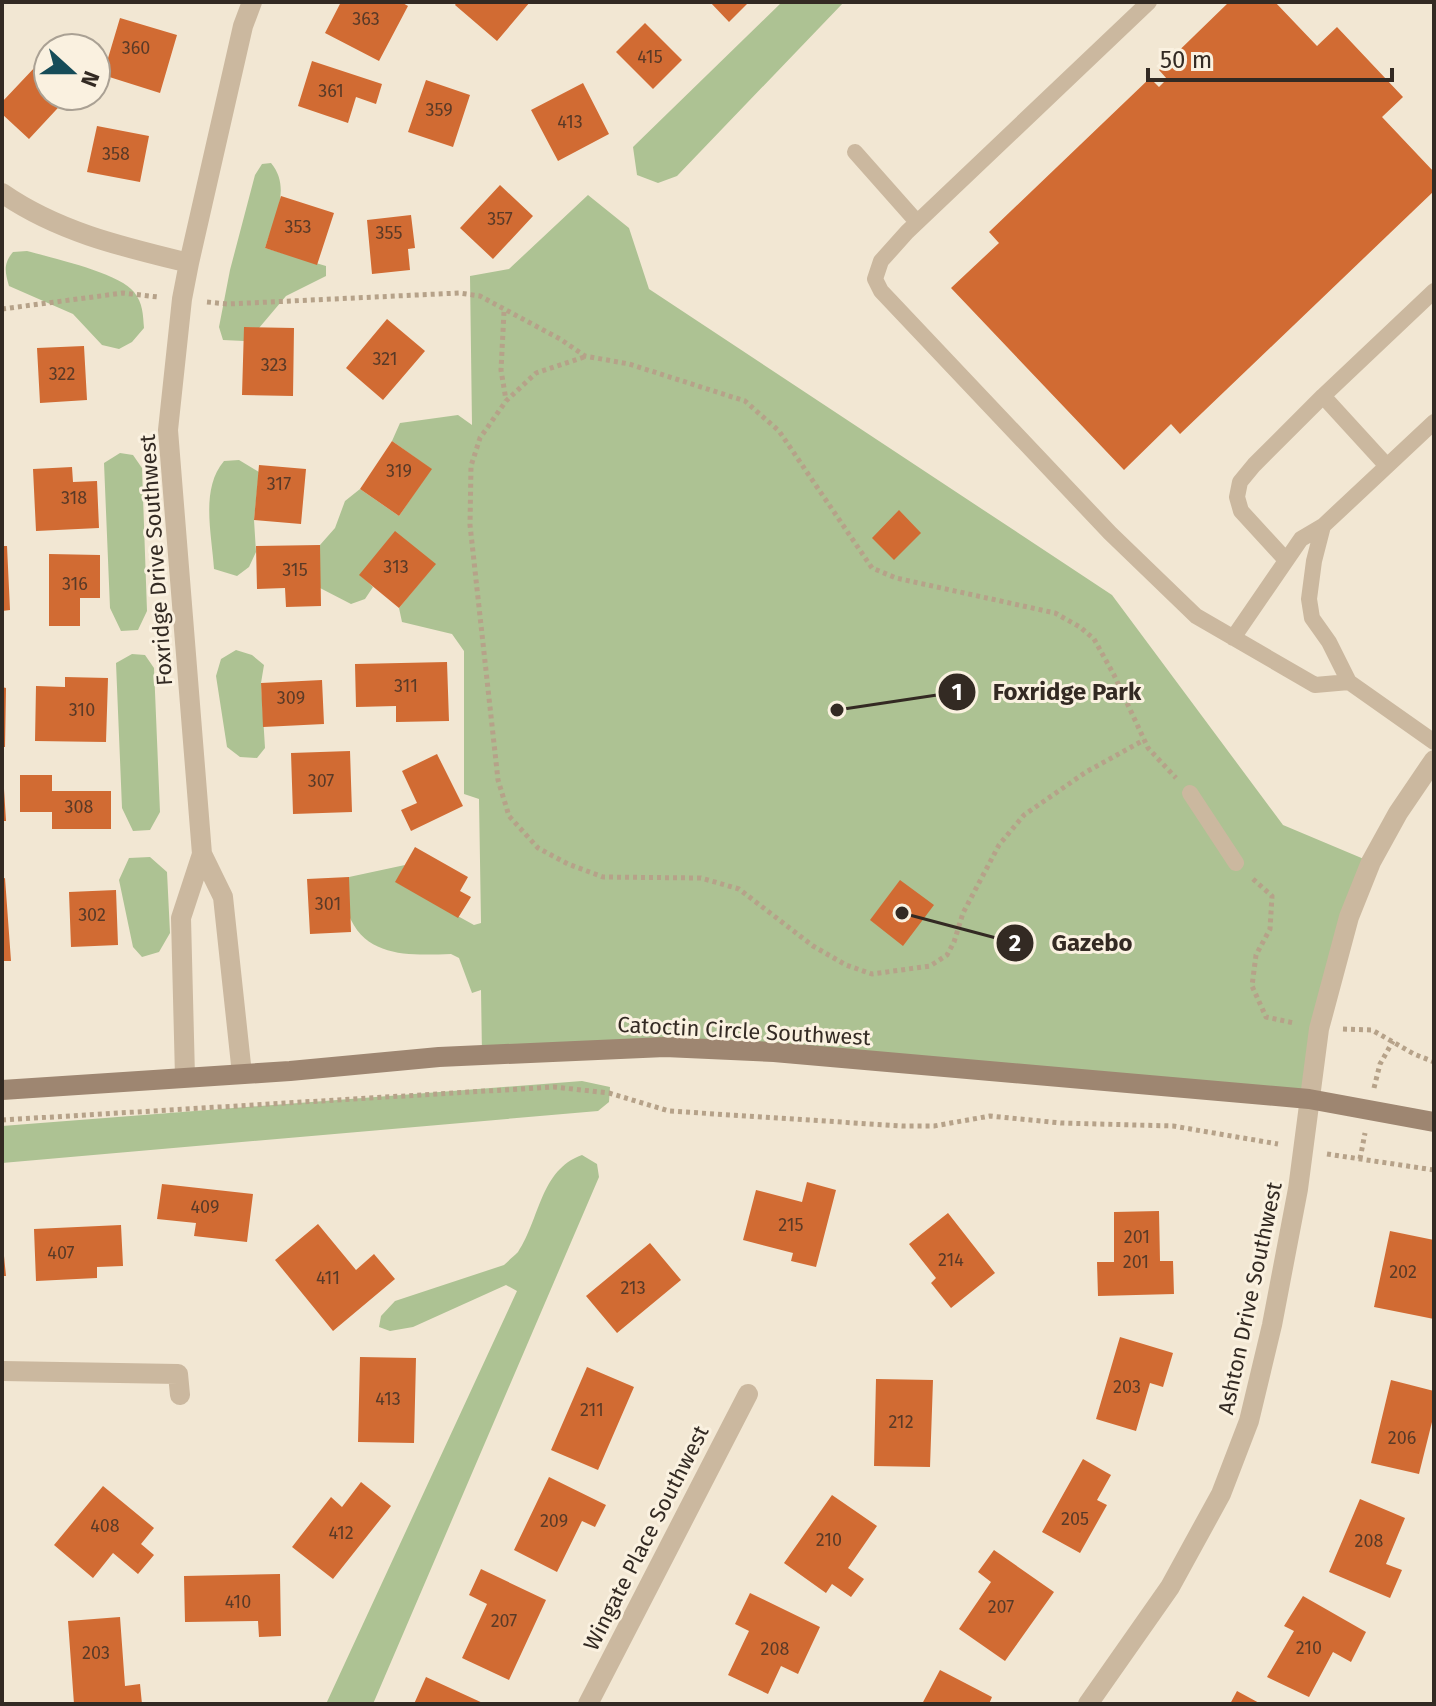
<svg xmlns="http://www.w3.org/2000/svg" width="1436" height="1706" viewBox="0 0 1436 1706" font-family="'Fira Sans',sans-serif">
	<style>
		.green { fill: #adc293 }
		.building { fill: #d16b33 }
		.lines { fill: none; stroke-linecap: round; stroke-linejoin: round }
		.path { stroke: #b6a289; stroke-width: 5; stroke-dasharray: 4 4; stroke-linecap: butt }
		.lane { stroke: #cbb89f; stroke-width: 16 }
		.street { stroke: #cbb89f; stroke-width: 20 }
		.secondary { stroke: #9e8671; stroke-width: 20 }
		.labels { text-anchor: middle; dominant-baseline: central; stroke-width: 6; stroke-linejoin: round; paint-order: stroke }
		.number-label { font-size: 18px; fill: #5a3a27 }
		.street-label { font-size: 22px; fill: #332a23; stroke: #faf1e0 }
		.leader { fill: none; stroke: #332a23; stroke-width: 3 }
		.callout-dot { fill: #332a23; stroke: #faf1e0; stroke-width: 3 }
		.mark-label { font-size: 24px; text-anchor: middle; font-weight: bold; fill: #fff }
		.callout-label { font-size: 24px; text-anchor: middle; font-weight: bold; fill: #332a23; stroke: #faf1e0; stroke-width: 6; stroke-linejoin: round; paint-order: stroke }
	</style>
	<rect width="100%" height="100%" fill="#f2e7d3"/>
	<path class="green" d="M782 2H844L677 176 658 183 637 175 633 147Z
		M271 163C292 188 274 220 265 248L326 266V276L286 296 259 328 244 327V341L223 340 219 327 230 270 255 175 262 164Z
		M588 195 629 228 649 289 1112 595 1283 825 1371 862 1309 1099 665 1047 482 1055 481 990 472 993 459 958 451 954C415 955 370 959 351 920 346 910 349 889 349 877L405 865 396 882 474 925 481 923 479 799 464 794V651L452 634 402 622 399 608 435 564 360 575 373 587 365 599 351 604 320 588V545L335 528 345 501 360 489 399 516 431 469 392 441 400 423 458 415 472 425 470 276 509 269Z
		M27 251C52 258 120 273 134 292 143 303 143 315 144 328L132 342 119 349 102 345 73 314 9 286C5 272 3 264 13 252Z
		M120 453 133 455 142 468 147 611 138 630 121 631 110 608 104 463Z
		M239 460 259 472 254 520 256 552 249 567 237 576 214 569C212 535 200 489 224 461Z
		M236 650 252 655 264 665 261 683 265 748 257 758 240 757 227 747 216 676 221 659Z
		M132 654 145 655 154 668 160 812 150 830 133 831 122 808 116 663Z
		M150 857 167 872 170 933 159 952 142 957 133 947 119 880 129 858Z
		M582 1081 610 1087 609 1102 598 1111 2 1163V1126Z
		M582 1155 597 1164 599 1177 373 1704H326L517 1291 506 1285 413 1327 390 1331 379 1327 381 1316 395 1301 504 1265C508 1261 514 1256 518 1252 540 1219 540 1170 582 1155Z"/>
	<path class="building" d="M341 2H401L408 6 379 61 325 33Z
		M457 2H530L497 41 455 5Z
		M710 2H749L729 22Z
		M1229 2H1275L1317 46 1337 27 1403 97 1382 117 1434 172V191L1180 434 1171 424 1124 470 951 288 999 243 989 232 1150 78 1159 87 1167 79 1159 70Z
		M120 18 177 35 160 93 103 75Z
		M645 23 682 60 653 89 616 52Z
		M312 61 382 84 376 104 356 97 348 123 298 106Z
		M36 66 48 77V96H69L29 139 2 114V102Z
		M426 80 470 95 453 147 408 132Z
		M583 83 609 134 558 161 531 110Z
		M97 126 149 136 140 182 87 172Z
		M500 185 533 216 493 259 460 228Z
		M281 196 334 213 317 265 265 248Z
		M411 215 415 248 408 249 410 270 372 274 367 220Z
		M387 319 425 351 383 400 346 368Z
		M244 327 294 328 293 396 242 395Z
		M84 346 87 400 40 403 37 348Z
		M392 441 432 469 399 516 360 489Z
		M259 465 306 469 301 524 254 520Z
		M72 467 73 482 97 481 99 528 36 531 33 469Z
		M899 510 921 533 894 560 872 538Z
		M395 531 436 564 399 608 359 575Z
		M320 545 321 606 286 607 285 588 257 589 256 546Z
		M2 546H7L10 610 2 611Z
		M49 554 100 555V598H80V626H49Z
		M447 662 449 721 396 722V706L356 707 355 664Z
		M65 677 108 678 106 742 35 741 36 686 65 687Z
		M322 680 324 724 263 727 261 683Z
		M2 687 6 688 5 747H2Z
		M350 751 352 812 293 814 291 753Z
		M437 754 463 806 411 831 401 810 417 803 402 771Z
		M20 775H52V791H111V829H52V812H20Z
		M2 789H4L6 821H2Z
		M415 847 468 877 460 891 471 897 458 918 395 882Z
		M349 877 351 932 310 934 307 879Z
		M5 878 11 961H2V879Z
		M900 880 934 905 903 946 870 920Z
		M116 890 118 945 71 947 69 892Z
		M807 1182 836 1190 816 1267 791 1261 793 1253 743 1240 756 1190 802 1202Z
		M162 1184 253 1194 247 1242 194 1236 196 1223 157 1219Z
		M1159 1211 1160 1261H1173L1174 1294 1098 1296 1097 1262H1114V1212Z
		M948 1213 995 1273 951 1308 931 1283 936 1278 909 1244Z
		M318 1224 356 1270 374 1254 395 1279 333 1331 275 1260Z
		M121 1225 123 1266 97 1267V1278L36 1281 34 1229Z
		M1390 1231 1434 1240 1432 1284H1434V1319L1374 1307Z
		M650 1243 681 1280 617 1333 586 1296Z
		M2 1256H4L6 1276H2Z
		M1120 1337 1173 1353 1163 1387 1150 1383 1136 1431 1096 1419Z
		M360 1357 416 1358 414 1443 358 1442Z
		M587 1367 634 1387 598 1470 551 1450Z
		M876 1379 933 1380 930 1467 874 1466Z
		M1391 1380 1434 1391V1414L1419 1474 1371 1463Z
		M1083 1459 1111 1475 1097 1500 1107 1505 1080 1553 1042 1532Z
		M549 1477 606 1505 595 1527 582 1521 557 1572 514 1550Z
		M361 1482 391 1506 333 1579 292 1547 331 1497 342 1507Z
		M103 1486 154 1528 141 1544 154 1555 138 1574 113 1553 93 1578 54 1545Z
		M832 1495 877 1526 848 1568 864 1579 851 1597 832 1584 826 1593 784 1563Z
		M1360 1499 1405 1518 1386 1564 1402 1570 1390 1598 1329 1572Z
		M994 1550 1054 1592 1005 1661 959 1629 991 1582 978 1572Z
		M481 1569 546 1600 509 1680 462 1658 487 1604 469 1595Z
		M280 1574 281 1636 259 1637 258 1621 185 1622 184 1576Z
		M750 1593 820 1627 798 1674 781 1666 768 1694 728 1675 749 1631 735 1624Z
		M1303 1596 1366 1632 1351 1662 1333 1652 1309 1697 1267 1677 1294 1631 1284 1626Z
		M120 1617 125 1686 140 1684 142 1704H74L68 1621Z
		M940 1670 992 1697 989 1704H922Z
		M426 1677 485 1704H414Z
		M1237 1691 1261 1704H1230Z"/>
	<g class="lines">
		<path class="path" d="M207 302 228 304 459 293 480 296 560 339 585 356 629 364 745 401 779 431 872 568 896 578 1055 613 1080 627 1094 639 1114 675 1148 748 1176 778
			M2 309 123 293 158 297
			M504 312 501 370 506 400
			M584 357 536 373 506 401 480 438 471 466 470 525 498 780 509 816 538 848 568 864 603 877 701 878 739 889 813 946 846 965 872 974 930 966 947 955 954 942 963 913 999 845 1024 815 1086 772 1144 740
			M1253 879 1272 896 1270 929 1256 955 1252 986 1266 1017 1294 1023
			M1343 1029 1372 1030 1414 1054 1434 1062
			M1374 1088 1380 1064 1393 1041
			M2 1120 554 1087 609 1093 669 1111 902 1126H934L990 1116 1061 1123 1173 1126 1278 1144
			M1327 1154 1434 1170
			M1360 1159 1365 1133"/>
		<path class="lane" d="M1149 2 907 232 881 261 875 279 881 291 1110 533 1196 616 1315 685 1349 682
			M855 152 917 222
			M1387 466 1323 396 1434 291
			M1323 526 1314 561 1309 599 1312 618 1329 642 1349 682 1434 742
			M1285 559 1241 511 1237 497 1240 482 1254 465 1323 396
			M1233 638 1301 539 1323 526 1434 422
			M1190 793 1236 863"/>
		<path class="street" d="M2 193C58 232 123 247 189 263
			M202 854 223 897 242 1074
			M185 1077 181 918 202 854 168 430 182 299 189 263 243 26 252 2
			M2 1371 178 1374 180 1395
			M588 1704 748 1394
			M1088 1704 1170 1587 1221 1494 1249 1421 1272 1325 1298 1189 1319 1029 1349 917 1371 862 1398 813 1434 760"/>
		<path class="secondary" d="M2 1090 290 1071 439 1057 665 1047 774 1052 1309 1099 1434 1122"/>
	</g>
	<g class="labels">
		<g class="number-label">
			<text x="366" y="19">363</text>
			<text x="136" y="48">360</text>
			<text x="650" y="57">415</text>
			<text x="331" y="91">361</text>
			<text x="439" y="110">359</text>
			<text x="570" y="122">413</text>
			<text x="116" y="154">358</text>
			<text x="500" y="219">357</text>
			<text x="298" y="227">353</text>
			<text x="389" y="233">355</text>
			<text x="385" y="359">321</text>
			<text x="274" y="365">323</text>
			<text x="62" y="374">322</text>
			<text x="399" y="471">319</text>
			<text x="279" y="484">317</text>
			<text x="74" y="498">318</text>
			<text x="396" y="567">313</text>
			<text x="295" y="570">315</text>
			<text x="75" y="584">316</text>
			<text x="406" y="686">311</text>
			<text x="291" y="698">309</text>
			<text x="82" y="710">310</text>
			<text x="321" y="781">307</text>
			<text x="79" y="807">308</text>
			<text x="328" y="904">301</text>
			<text x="92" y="915">302</text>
			<text x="205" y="1207">409</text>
			<text x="791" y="1225">215</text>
			<text x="1137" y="1237">201</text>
			<text x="61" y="1253">407</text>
			<text x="951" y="1260">214</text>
			<text x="1136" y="1262">201</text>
			<text x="1403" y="1272">202</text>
			<text x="328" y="1278">411</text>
			<text x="633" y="1288">213</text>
			<text x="1127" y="1387">203</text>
			<text x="388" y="1399">413</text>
			<text x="592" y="1410">211</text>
			<text x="901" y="1422">212</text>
			<text x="1402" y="1438">206</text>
			<text x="1075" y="1519">205</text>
			<text x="554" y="1521">209</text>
			<text x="105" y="1526">408</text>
			<text x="341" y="1533">412</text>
			<text x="829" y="1540">210</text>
			<text x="1369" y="1541">208</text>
			<text x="238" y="1602">410</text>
			<text x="1001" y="1607">207</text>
			<text x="504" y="1621">207</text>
			<text x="1309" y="1648">210</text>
			<text x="775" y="1649">208</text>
			<text x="96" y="1653">203</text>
		</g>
		<g class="street-label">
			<text transform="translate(156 560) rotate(-94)">Foxridge Drive Southwest</text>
			<text transform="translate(744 1031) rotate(3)">Catoctin Circle Southwest</text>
			<text transform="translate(1250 1298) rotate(-78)">Ashton Drive Southwest</text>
			<text transform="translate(646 1538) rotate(-63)">Wingate Place Southwest</text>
		</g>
	</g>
	<path class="leader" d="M837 710L957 692M902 913L1015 943"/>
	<g class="callout-dot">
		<circle cx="837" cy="710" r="8"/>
		<circle cx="902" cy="913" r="8"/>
		<circle cx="957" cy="692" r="20"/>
		<circle cx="1015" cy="943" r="20"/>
	</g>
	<g class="mark-label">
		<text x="957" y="700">1</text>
		<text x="1015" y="951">2</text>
	</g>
	<g class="callout-label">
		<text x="1067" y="700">Foxridge Park</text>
		<text x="1092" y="951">Gazebo</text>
	</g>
	<rect width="1436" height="1706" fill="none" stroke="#332a23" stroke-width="8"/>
	<g transform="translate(72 72) rotate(111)"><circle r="38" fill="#faf1e0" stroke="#aaa194" stroke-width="2"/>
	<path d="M0-6L14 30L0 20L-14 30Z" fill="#164c58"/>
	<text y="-12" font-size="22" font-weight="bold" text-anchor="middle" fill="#332a23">N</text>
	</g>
	<path d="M1148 68v12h244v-12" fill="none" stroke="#332a23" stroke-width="4"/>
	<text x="1160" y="68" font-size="24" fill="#332a23" stroke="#faf1e0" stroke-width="6" paint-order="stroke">50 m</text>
</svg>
